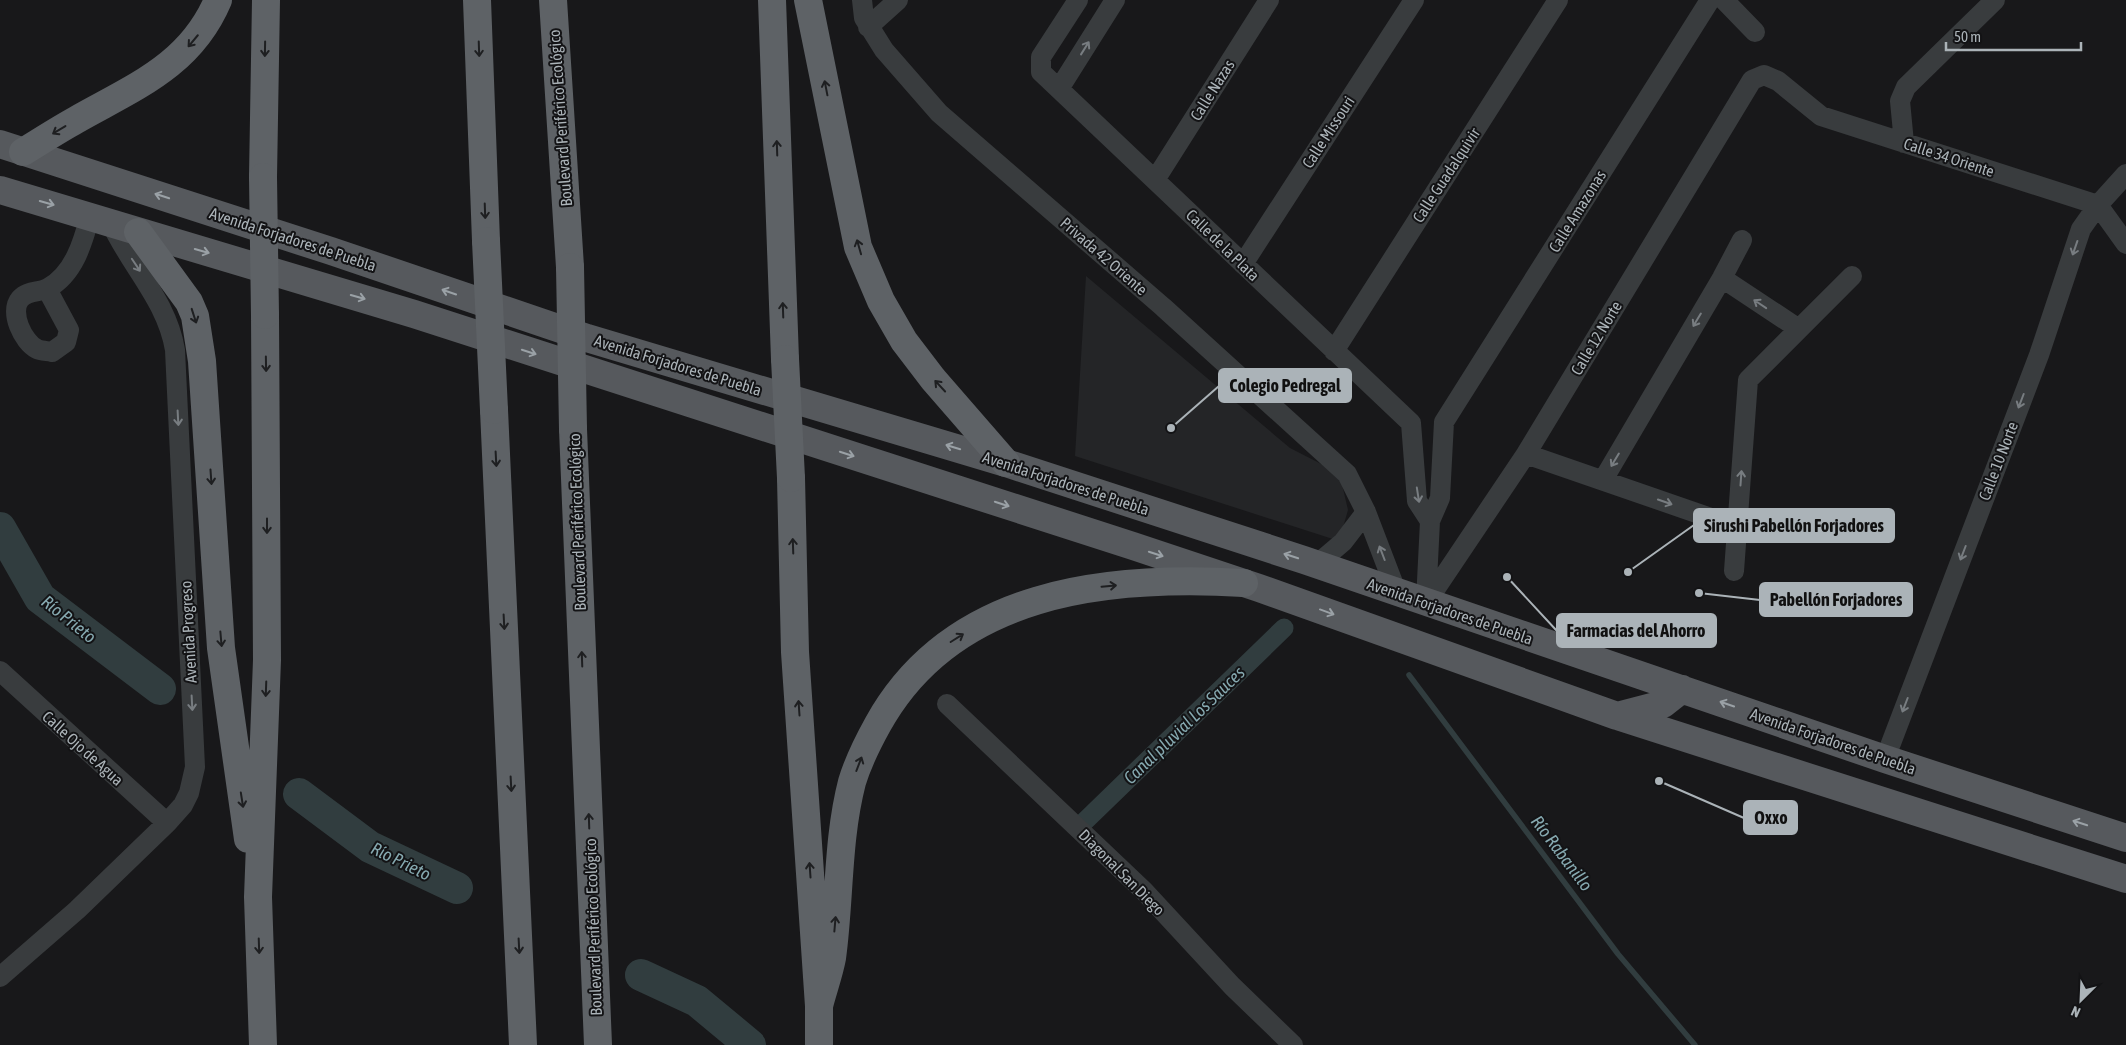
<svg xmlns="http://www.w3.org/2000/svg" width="2126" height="1045" viewBox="0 0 2126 1045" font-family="'Asap Condensed',sans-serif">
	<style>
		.built { fill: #242527 }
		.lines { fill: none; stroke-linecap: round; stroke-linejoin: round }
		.stream { stroke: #313d3f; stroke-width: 5.5 }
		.canal { stroke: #313d3f; stroke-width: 19 }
		.river { stroke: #313d3f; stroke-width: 32 }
		.minor { stroke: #393c3e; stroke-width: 20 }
		.primary { stroke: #56595d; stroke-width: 28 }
		.trunk { stroke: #5e6266; stroke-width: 28 }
		.trunk-bridge { stroke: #5e6266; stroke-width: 28 }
		.oneway { stroke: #1e1f21 }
		.oneway2 { stroke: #787d81 }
		.oneway3 { stroke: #9aa1a6 }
		.labels { text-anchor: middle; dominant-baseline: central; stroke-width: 4; stroke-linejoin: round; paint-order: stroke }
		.street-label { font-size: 16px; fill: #abb3b8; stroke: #131315 }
		.water-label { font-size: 18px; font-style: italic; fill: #86a9b0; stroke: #131315 }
		.leader { fill: none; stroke: #abb3b8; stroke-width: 2 }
		.callout-dot { fill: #abb3b8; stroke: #131315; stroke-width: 2 }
		.callout { fill: #abb3b8; stroke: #abb3b8; stroke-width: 2 }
		.callout-label { font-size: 18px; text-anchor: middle; font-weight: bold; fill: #111 }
	</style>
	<rect width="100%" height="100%" fill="#18181a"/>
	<path class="built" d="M1086 276 1290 448 1333 470 1341 480 1348 510 1339 541 1075 456Z"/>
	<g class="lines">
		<path class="stream" d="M1409 675 1618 954 1695 1045"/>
		<path class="canal" d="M1084 822 1284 628"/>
		<path class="river" d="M0 528 40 598 160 689
			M299 794 370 847 457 888
			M641 975 697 1001 750 1045"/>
		<path class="minor" d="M862 0 864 18 884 50 939 113 1163 307 1347 474 1366 512 1397 593
			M1078 0 1041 57V72L1411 423
			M1724 0 1755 32
			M868 27 898 0
			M1059 89 1115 0
			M1904 143 1900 101 1906 87 1995 0
			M1155 180 1269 0
			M1243 264 1414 0
			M1722 278 1799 329
			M47 289 69 330 66 342 52 352C48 351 41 351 37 349 23 342 9 312 20 299 28 290 39 293 48 288 74 274 83 242 90 216
			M1334 351 1558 0
			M1411 423 1417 501 1430 521
			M1526 454 1737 527
			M1603 480 1722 278 1742 240
			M1316 565 1343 542 1366 512
			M1734 571 1748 380 1852 276
			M1426 601 1430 521 1440 498 1444 422 1710 0
			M1426 603 1526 454 1752 80 1764 75 1778 81 1821 116 2098 205 2126 244
			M0 671 167 823
			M947 704 1144 891 1232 986 1293 1045
			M1885 759 2039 355 2081 229 2098 205 2126 174
			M0 977 77 910 167 823 183 805 189 793 195 767 175 350C167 301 131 267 111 223"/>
		<path class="primary" d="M0 144 331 251 587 338 1006 463 1304 560 1885 759 2126 838
			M0 190 414 314 1133 546 1259 588 1617 716 2126 879
			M1617 716 1663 704 1682 689"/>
		<path class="trunk" d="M477 0 486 241
			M553 0 570 267
			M772 0 785 359
			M808 0 858 247 881 301 904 341 933 379 1006 463
			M23 152C41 141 58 130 76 120 134 87 190 66 218 0
			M263 177 266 0
			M138 232 189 302 195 316 202 361 221 648 248 839
			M494 410 523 1045
			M573 429 598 1045
			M791 478 795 652 819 1006V1045
			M819 1006C823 990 829 974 832 958 840 900 837 840 852 782 858 762 868 742 878 724 952 591 1106 575 1244 583
			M263 1045 258 897 267 660 265 315"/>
		<path class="trunk-bridge" d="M263 177 265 315
			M486 241 494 410
			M570 267 573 429
			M785 359 791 478"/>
	</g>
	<defs><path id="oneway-shaft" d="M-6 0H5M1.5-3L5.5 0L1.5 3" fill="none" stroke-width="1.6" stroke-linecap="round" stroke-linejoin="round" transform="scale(1.25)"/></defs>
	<g class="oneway">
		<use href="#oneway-shaft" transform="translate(193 41) rotate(130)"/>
		<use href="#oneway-shaft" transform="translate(265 49) rotate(91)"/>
		<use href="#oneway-shaft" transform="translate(479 49) rotate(88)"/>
		<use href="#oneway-shaft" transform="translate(826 88) rotate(-101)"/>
		<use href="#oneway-shaft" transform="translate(59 130) rotate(149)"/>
		<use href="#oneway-shaft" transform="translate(777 148) rotate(-92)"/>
		<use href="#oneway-shaft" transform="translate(485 211) rotate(88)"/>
		<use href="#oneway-shaft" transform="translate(859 247) rotate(-106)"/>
		<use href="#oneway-shaft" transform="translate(783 310) rotate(-92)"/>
		<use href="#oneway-shaft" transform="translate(194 316) rotate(72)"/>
		<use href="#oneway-shaft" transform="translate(266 364) rotate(89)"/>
		<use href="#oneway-shaft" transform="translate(940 386) rotate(-133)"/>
		<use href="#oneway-shaft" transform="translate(496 459) rotate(87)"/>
		<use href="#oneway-shaft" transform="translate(211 477) rotate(86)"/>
		<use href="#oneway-shaft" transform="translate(267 526) rotate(90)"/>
		<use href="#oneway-shaft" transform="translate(793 546) rotate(-92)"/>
		<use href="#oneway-shaft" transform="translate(1109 586) rotate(-5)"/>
		<use href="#oneway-shaft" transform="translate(504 622) rotate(87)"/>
		<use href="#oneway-shaft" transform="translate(957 638) rotate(-32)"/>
		<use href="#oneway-shaft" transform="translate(221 639) rotate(85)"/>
		<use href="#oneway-shaft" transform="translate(582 659) rotate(-92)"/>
		<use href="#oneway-shaft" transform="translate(266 689) rotate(92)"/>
		<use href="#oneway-shaft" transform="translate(799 708) rotate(-94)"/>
		<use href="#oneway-shaft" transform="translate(859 764) rotate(-69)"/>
		<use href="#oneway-shaft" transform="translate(511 784) rotate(87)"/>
		<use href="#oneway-shaft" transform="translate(242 800) rotate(81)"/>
		<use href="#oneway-shaft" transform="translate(589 821) rotate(-92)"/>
		<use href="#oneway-shaft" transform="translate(810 870) rotate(-94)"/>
		<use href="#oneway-shaft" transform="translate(835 924) rotate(-85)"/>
		<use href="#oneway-shaft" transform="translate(259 946) rotate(88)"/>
		<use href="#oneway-shaft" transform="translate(519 946) rotate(87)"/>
	</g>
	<g class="oneway2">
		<use href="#oneway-shaft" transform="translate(1085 48) rotate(-58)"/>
		<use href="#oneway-shaft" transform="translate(2075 248) rotate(109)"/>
		<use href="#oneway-shaft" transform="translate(136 265) rotate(56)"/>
		<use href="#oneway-shaft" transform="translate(1760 304) rotate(-146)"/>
		<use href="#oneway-shaft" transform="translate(1697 320) rotate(121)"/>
		<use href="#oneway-shaft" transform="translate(2021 401) rotate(111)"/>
		<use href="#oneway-shaft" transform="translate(178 418) rotate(87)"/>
		<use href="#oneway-shaft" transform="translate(1615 460) rotate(121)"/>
		<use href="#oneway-shaft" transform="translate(1741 478) rotate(-86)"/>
		<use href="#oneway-shaft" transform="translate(1418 495) rotate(81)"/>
		<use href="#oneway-shaft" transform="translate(1665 502) rotate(19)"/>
		<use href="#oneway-shaft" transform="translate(1382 553) rotate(-111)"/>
		<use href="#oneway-shaft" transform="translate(1963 553) rotate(111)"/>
		<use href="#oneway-shaft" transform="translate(192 703) rotate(87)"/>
		<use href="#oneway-shaft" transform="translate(1905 705) rotate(111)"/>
	</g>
	<g class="oneway3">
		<use href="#oneway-shaft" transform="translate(162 196) rotate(-162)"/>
		<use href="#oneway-shaft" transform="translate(47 203) rotate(16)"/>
		<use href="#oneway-shaft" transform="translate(202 251) rotate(16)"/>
		<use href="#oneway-shaft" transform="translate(449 292) rotate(-161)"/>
		<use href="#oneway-shaft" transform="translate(358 297) rotate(16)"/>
		<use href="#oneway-shaft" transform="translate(529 352) rotate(18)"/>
		<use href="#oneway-shaft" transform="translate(953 447) rotate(-163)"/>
		<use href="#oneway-shaft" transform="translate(847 454) rotate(18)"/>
		<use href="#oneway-shaft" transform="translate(1002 504) rotate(18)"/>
		<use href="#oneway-shaft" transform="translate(1156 554) rotate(18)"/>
		<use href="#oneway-shaft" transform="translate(1291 556) rotate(-162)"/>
		<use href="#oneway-shaft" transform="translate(1327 612) rotate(20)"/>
		<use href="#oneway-shaft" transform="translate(1727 704) rotate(-161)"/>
		<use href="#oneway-shaft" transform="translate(2080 823) rotate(-162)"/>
	</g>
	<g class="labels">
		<g class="street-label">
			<text transform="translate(1212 90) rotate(-58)">Calle Nazas</text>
			<text transform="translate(560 118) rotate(-94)">Boulevard Periférico Ecológico</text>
			<text transform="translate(1328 132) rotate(-57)">Calle Missouri</text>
			<text transform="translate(1949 157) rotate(18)">Calle 34 Oriente</text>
			<text transform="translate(1446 175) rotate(-57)">Calle Guadalquivir</text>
			<text transform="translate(1577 211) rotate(-58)">Calle Amazonas</text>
			<text transform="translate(293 239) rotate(18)">Avenida Forjadores de Puebla</text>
			<text transform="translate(1223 245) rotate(44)">Calle de la Plata</text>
			<text transform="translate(1104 256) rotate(41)">Privada 42 Oriente</text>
			<text transform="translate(1596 338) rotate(-59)">Calle 12 Norte</text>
			<text transform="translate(678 365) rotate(17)">Avenida Forjadores de Puebla</text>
			<text transform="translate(1998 461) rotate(-69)">Calle 10 Norte</text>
			<text transform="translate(1066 483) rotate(18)">Avenida Forjadores de Puebla</text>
			<text transform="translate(577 522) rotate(-92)">Boulevard Periférico Ecológico</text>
			<text transform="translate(1450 611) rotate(19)">Avenida Forjadores de Puebla</text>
			<text transform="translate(188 632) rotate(-93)">Avenida Progreso</text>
			<text transform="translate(1833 741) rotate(19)">Avenida Forjadores de Puebla</text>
			<text transform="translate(83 748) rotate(42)">Calle Ojo de Agua</text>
			<text transform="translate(1122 872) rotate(45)">Diagonal San Diego</text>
			<text transform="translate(593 927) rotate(-92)">Boulevard Periférico Ecológico</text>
		</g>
		<g class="water-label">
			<text transform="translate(69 619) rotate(39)">Río Prieto</text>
			<text transform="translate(1184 725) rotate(-44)">Canal pluvial Los Sauces</text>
			<text transform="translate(1562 853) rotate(53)">Río Rabanillo</text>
			<text transform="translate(401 861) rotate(26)">Río Prieto</text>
		</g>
	</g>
	<path class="leader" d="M1171 428L1219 386M1628 572L1694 525M1699 593L1760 600M1507 577L1557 631M1659 781L1744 818"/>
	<g class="callout-dot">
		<circle cx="1171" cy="428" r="5"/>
		<circle cx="1628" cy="572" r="5"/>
		<circle cx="1699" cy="593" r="5"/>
		<circle cx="1507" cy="577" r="5"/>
		<circle cx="1659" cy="781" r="5"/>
	</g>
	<g class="callout">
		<rect x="1219" y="369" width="132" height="33" rx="5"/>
		<rect x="1694" y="509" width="200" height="33" rx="5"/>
		<rect x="1760" y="583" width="152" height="33" rx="5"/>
		<rect x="1557" y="614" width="159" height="33" rx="5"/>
		<rect x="1744" y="801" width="53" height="33" rx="5"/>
	</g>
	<g class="callout-label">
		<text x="1285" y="392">Colegio Pedregal</text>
		<text x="1794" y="532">Sirushi Pabellón Forjadores</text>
		<text x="1836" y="606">Pabellón Forjadores</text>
		<text x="1636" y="637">Farmacias del Ahorro</text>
		<text x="1771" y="824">Oxxo</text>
	</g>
	<g transform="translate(2081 1000) rotate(204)" stroke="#131315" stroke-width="4" paint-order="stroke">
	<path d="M0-4L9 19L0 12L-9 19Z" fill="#abb3b8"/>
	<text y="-8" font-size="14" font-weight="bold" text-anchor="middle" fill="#abb3b8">N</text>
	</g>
	<path d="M1946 42v8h135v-8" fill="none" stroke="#abb3b8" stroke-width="2.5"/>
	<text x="1954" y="42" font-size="15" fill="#abb3b8" stroke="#131315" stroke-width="4" paint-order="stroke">50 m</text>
</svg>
